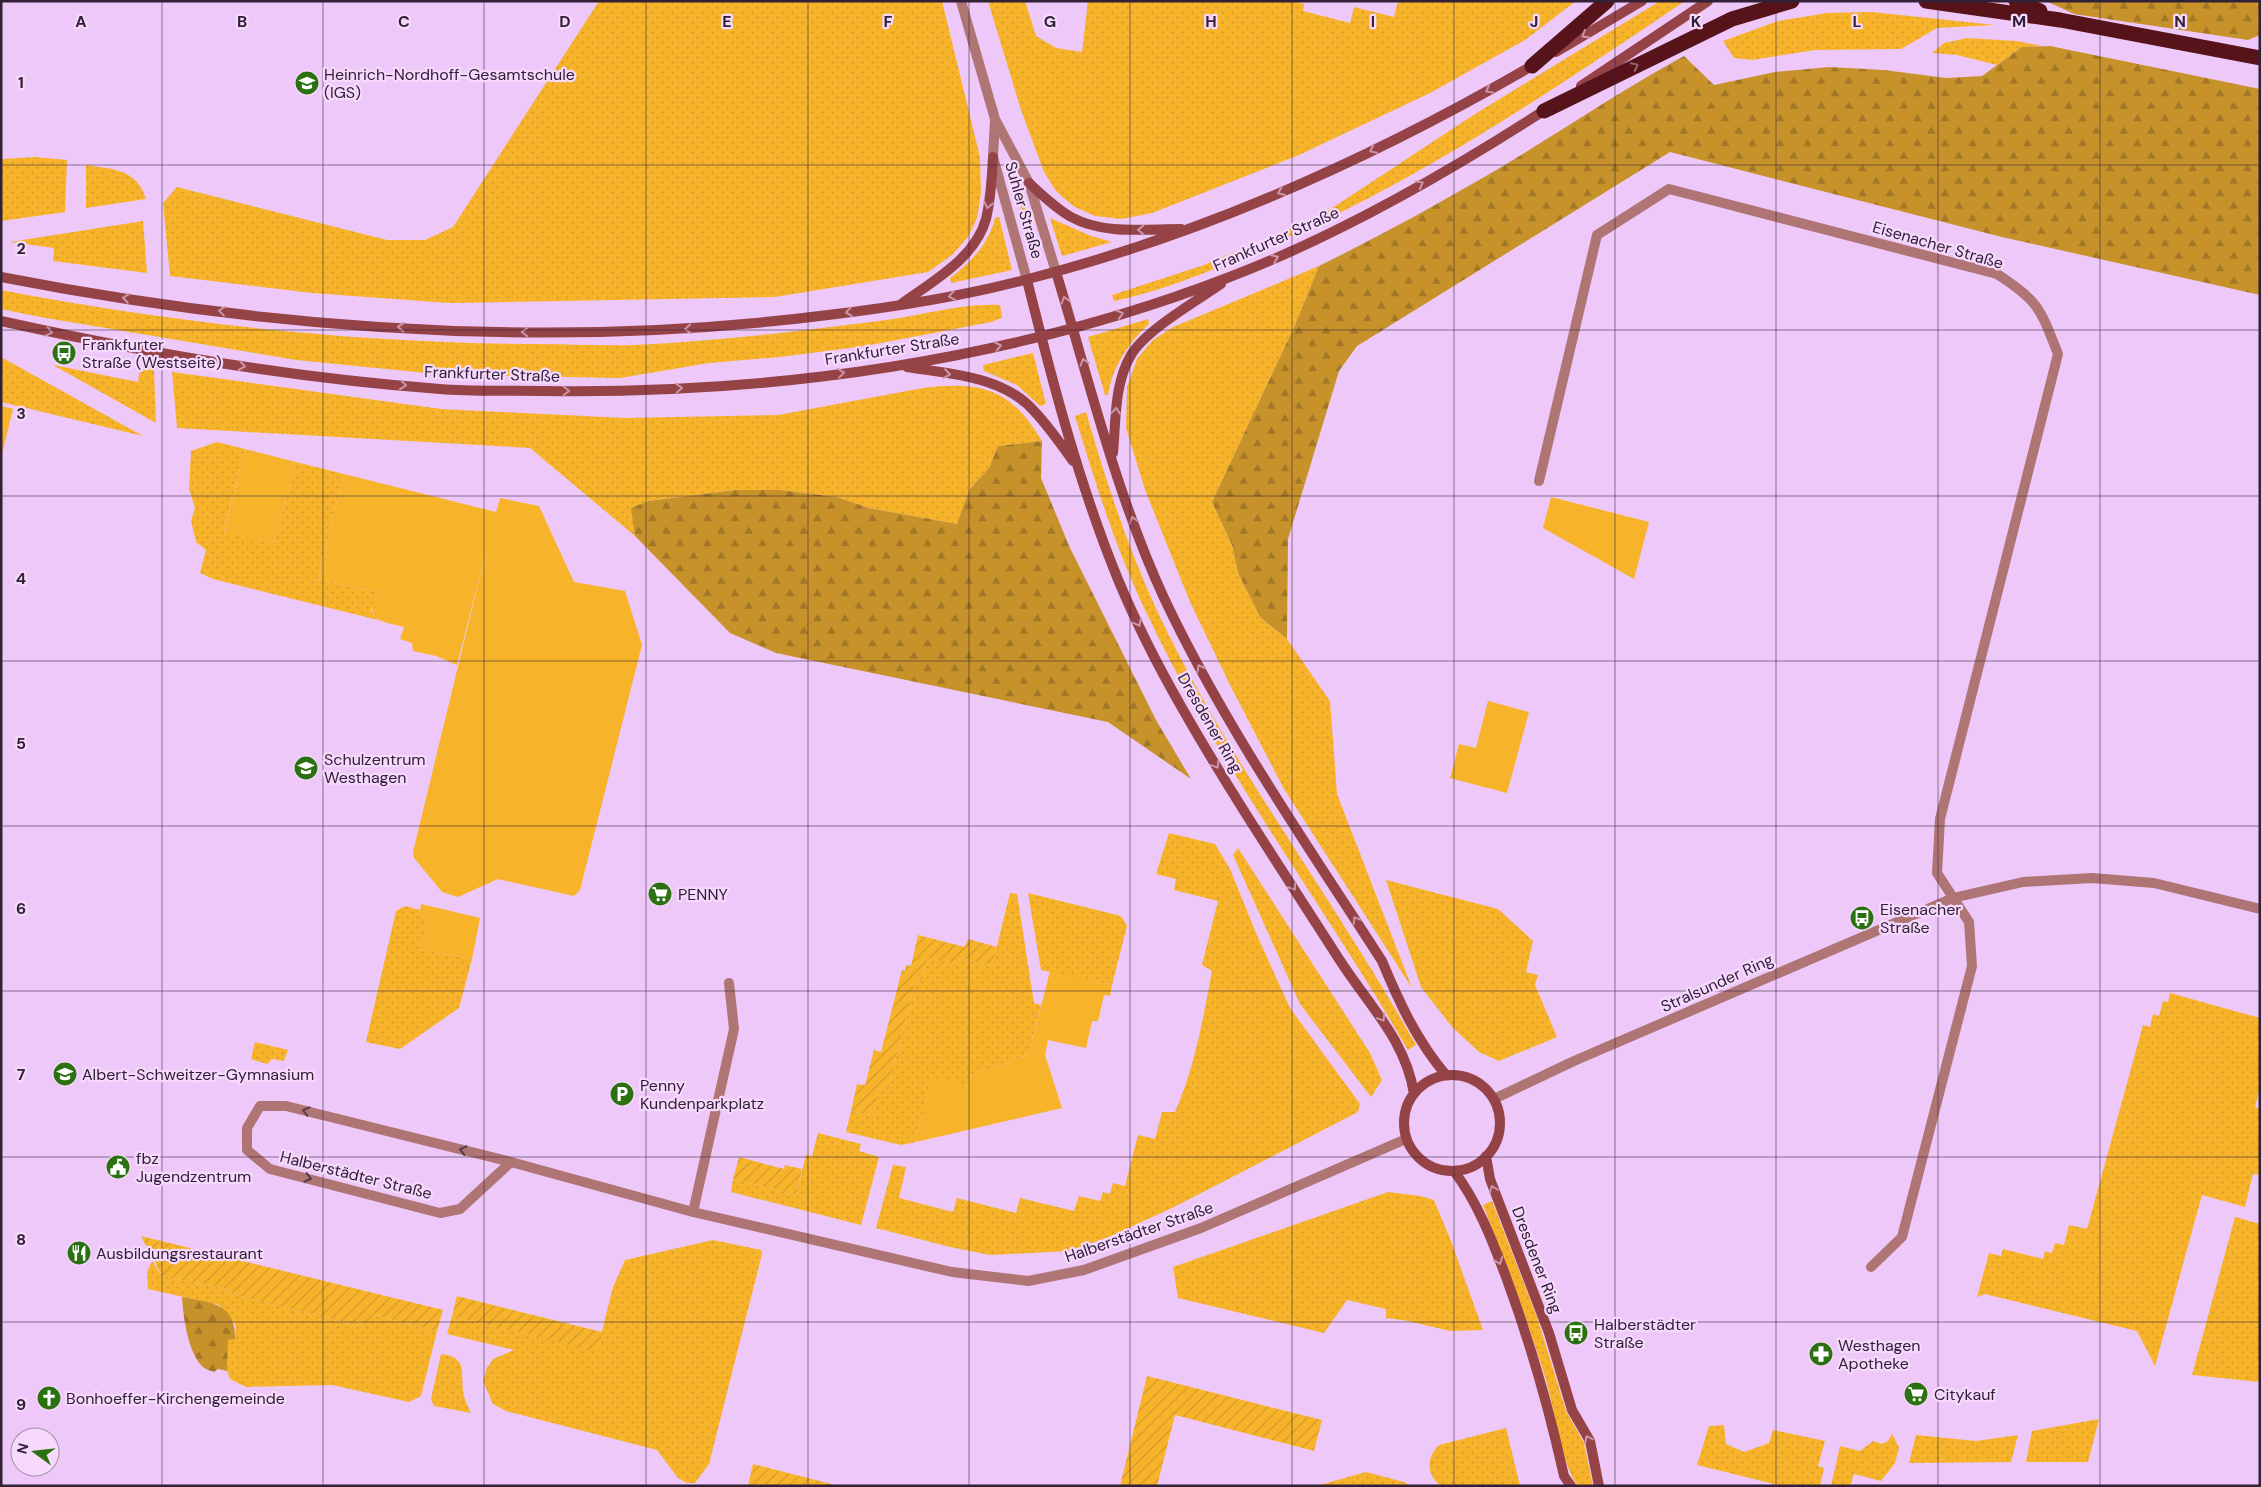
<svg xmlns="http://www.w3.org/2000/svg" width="2261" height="1487" viewBox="0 0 2261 1487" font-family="'DM Sans',sans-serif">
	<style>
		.grass { fill: url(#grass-dots) }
		.forest { fill: url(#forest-firs) }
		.park { fill: #f7b42b }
		.garden { fill: url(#garden-furrows) }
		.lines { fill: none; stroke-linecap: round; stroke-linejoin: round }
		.street { stroke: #af7575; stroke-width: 10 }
		.secondary { stroke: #954347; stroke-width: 10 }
		.highway { stroke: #56131a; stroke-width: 15 }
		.oneway { stroke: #ca96ab }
		.oneway2 { stroke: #966275 }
		.oneway3 { stroke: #583a4a }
		.grid { fill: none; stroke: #322037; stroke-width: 1; stroke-opacity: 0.55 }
		.labels { text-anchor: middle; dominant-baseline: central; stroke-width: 4.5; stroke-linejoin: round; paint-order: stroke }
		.poi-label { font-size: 16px; fill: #322037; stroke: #f6d9fd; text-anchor: start }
		.street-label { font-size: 16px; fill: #322037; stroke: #f6d9fd }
		.grid-label { font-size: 16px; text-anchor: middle; font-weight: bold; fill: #322037; stroke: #f6d9fd; stroke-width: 4.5; stroke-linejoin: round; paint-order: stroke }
	</style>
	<defs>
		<pattern id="grass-dots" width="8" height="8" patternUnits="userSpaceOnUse" patternTransform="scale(1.25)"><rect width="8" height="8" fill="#f7b42b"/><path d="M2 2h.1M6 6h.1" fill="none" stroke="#d49a27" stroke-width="1.8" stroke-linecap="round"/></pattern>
		<pattern id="forest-firs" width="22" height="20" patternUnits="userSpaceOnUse" patternTransform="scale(1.25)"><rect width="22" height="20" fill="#c7922a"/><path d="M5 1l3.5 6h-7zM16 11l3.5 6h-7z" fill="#a27725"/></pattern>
		<pattern id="garden-furrows" width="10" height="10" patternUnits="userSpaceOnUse" patternTransform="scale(1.25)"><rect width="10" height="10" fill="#f7b42b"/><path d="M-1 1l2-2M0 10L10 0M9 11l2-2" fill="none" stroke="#d49a27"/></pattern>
	</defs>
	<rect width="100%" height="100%" fill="#eec8f8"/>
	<path class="grass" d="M599 1H942L980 157 981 193 977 218 968 237 952 255 928 272 775 297 449 303 312 293 170 276 163 203 177 187 387 240H425L453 227Z
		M988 1H1025L1036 36 1056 48 1082 52 1088 1H1292L1304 4 1303 11 1350 23 1354 7 1394 17 1398 1H1576L1525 40 1430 93 1299 155 1152 213 1121 219 1095 216 1073 206 1056 191 1044 172 1021 110Z
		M1660 1H1685C1546 95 1411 186 1257 251 1210 271 1163 291 1114 301L1112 295 1204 265 1320 216 1475 114Z
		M1872 12 1995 25 1937 28 1901 49 1815 50 1752 60 1734 58 1723 41 1778 21 1827 13Z
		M1967 38 2016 41 2042 46 2022 47 1997 65 1957 55 1932 53 1944 43Z
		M35 157 67 160 65 212 1 221V159Z
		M86 165C114 170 136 168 146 199L86 208Z
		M1022 196 1039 257 1035 258 1018 197Z
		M999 217 1012 270 951 283 950 278C971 262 989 244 995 218Z
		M1050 218 1091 236 1112 242 1062 256Z
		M143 221 147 273 53 261 54 248 10 242Z
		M1319 266 1295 325 1212 502 1232 545 1238 573 1260 617 1287 639 1330 701 1337 794 1412 988 1284 789 1231 687 1190 602 1145 490 1126 428 1127 387 1137 359 1153 340 1173 327Z
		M1 290C178 324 358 343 538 344 570 344 602 346 634 345 718 341 802 331 886 320 924 315 962 303 1000 305L1002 318 991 322 865 346 780 357 709 363 620 378 446 375 296 360 40 317 1 309Z
		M1148 319 1149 324C1128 343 1113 366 1108 395H1105L1088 337Z
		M1033 353 1046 404 1040 406 1017 385 984 371 983 365Z
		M1 357 143 436 1 402Z
		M53 365 138 382 140 368 154 370 156 423Z
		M172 372 441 409 625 418 778 415 923 388C982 381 1011 389 1042 441L998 446 989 468 969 490 957 524 869 508 837 497 780 490H735L648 501 632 508 635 536 530 448 177 428Z
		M1086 412C1106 481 1128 549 1159 615 1224 752 1317 876 1394 1007L1416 1045 1408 1050C1324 905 1221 770 1149 618 1117 553 1096 485 1075 416Z
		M217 442 245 449 224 532 274 543 296 462 344 474 318 579 380 593 372 605 371 611 378 620 213 579 200 573 206 550 196 542 191 521 195 508 189 489 191 451Z
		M1169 833 1215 844 1230 869 1256 933 1290 1008 1360 1104 1358 1112 1174 1207 1109 1237 1068 1251 990 1255 950 1247 876 1228 893 1165 906 1167 899 1198 953 1212 957 1198 1016 1213 1020 1198 1074 1211 1079 1196 1100 1201 1103 1192 1110 1194 1113 1183 1125 1186 1138 1135 1155 1139 1162 1112H1175C1195 1067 1203 1018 1212 971L1202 965 1218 901 1174 890 1176 879 1156 874Z
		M1238 848 1370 1053 1382 1080 1371 1097 1300 1004 1233 855Z
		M1386 880 1498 909 1533 941 1526 972 1538 975 1535 985 1557 1037 1499 1061 1479 1052 1452 1027 1421 987Z
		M1010 893 1017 894 1034 1003 1041 1005 1029 1054 971 1075 968 1086 932 1078 916 1142 901 1145 846 1132 851 1111 872 1116 879 1087 888 1089 916 979 922 980 927 957 958 965 961 958 992 966Z
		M1028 893 1121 916 1127 926 1112 985 1041 970Z
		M405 906 420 910 428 925 420 949 472 959 459 1008 400 1049 366 1042 396 911Z
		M2170 993 2260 1018V1088L2255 1107 2260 1109V1175L2253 1174 2245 1207 2202 1195 2155 1366 2137 1331 1985 1294 1977 1297 1989 1253 2001 1256 2003 1249 2043 1259 2045 1251 2052 1253 2055 1243 2064 1245 2069 1225 2087 1229 2143 1025 2150 1027 2153 1014 2159 1016 2163 1001 2168 1002Z
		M255 1042 288 1050 284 1061 272 1059 267 1064 251 1059Z
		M818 1133 861 1144 859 1151 879 1157 861 1225 731 1192 733 1179 796 1195 806 1155 812 1156Z
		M1388 1192 1420 1196 1434 1200 1451 1241 1483 1330 1450 1331 1408 1321 1386 1318V1309L1347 1300 1324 1333 1178 1298 1173 1267Z
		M1492 1201 1537 1317 1566 1411 1584 1443 1593 1486H1578C1561 1464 1554 1406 1545 1377 1527 1318 1505 1262 1483 1205Z
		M2235 1217 2260 1224V1382L2192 1375Z
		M713 1240 761 1250 762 1254 709 1464 695 1483H687L678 1478 657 1450 506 1411 493 1404 483 1381 487 1368 493 1359 514 1350 447 1334 452 1316 597 1351 613 1287 625 1260Z
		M152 1261 162 1276 226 1289 239 1296 358 1326 373 1315 437 1331 421 1396 409 1402 332 1385 246 1387 230 1379 227 1371 228 1340 235 1339 236 1325 219 1305 148 1289 147 1272Z
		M441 1354C467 1357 461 1371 463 1391 464 1399 468 1407 471 1413L434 1406 431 1399Z
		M2099 1419 2088 1462H2026L2032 1431Z
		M1724 1425 1726 1444 1744 1452 1769 1443 1773 1430 1825 1441 1818 1466 1824 1468 1820 1486H1782L1697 1465 1709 1426Z
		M1506 1428 1520 1486H1441C1426 1475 1426 1458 1439 1445Z
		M1892 1434 1899 1447 1895 1463 1881 1481 1854 1474 1850 1486H1831L1840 1446 1860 1451 1873 1441 1882 1444 1888 1441Z
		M1916 1435 1976 1441 2018 1435 2011 1462 1909 1463Z
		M1366 1472 1404 1482 1410 1486H1316Z"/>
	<path class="forest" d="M2046 1H2260V35L2248 40 2074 14Z
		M2050 46 2260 89V295L2002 237 1670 152 1357 346 1339 371 1288 539 1287 639 1260 617 1238 573 1232 545 1212 502 1295 325 1319 266C1376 238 1431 208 1486 176 1553 137 1616 93 1684 56L1714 85 1775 72 1829 67 1884 70 1946 78 1982 76 2022 47Z
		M1042 441 1041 478 1070 548 1156 720 1191 779 1108 722 776 653 730 633 635 536 631 508 648 501 735 490H780L837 497 869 508 957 524 969 490 989 468 998 446Z
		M182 1297C212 1303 236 1303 235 1339L228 1340 227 1371 218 1369 214 1372C211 1371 205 1369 203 1367 188 1354 183 1315 182 1297Z"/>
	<path class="park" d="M1 406 13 409 1 458Z
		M245 449 296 462 274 543 224 533Z
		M344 474 496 512 500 498 539 506 574 582 625 591 642 645 580 890 574 896 498 879 458 897 442 892 414 858 413 852 486 551 457 665 436 656 413 651 412 643 400 639 404 627C390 623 370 623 372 604L380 593 318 579Z
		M1551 497 1649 522 1634 579 1543 528Z
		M1488 701 1529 712 1507 793 1450 778 1459 744 1476 748Z
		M421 904 480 918 472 959 420 949 428 925 420 910Z
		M1050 971 1112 985 1110 996 1104 995 1098 1021H1092L1086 1048 1048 1040 1045 1055 1062 1108 916 1142 932 1077 968 1085 971 1075 1029 1054Z"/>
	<path class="garden" d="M918 935 965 947 968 939 997 947 992 966 961 958 959 965 927 958 922 980 916 979 888 1089 879 1088 872 1116 851 1111 857 1084 865 1085 874 1050 881 1052 902 970 905 971 906 965 911 966Z
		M739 1157 784 1169 785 1165 802 1169 796 1195 733 1179Z
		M141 1236 443 1310 437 1331 373 1315 370 1325 363 1322 358 1326 239 1296 226 1289 162 1276Z
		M457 1296 602 1332 598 1352 452 1316Z
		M1147 1376 1322 1420 1314 1451 1175 1415 1157 1486H1120Z
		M753 1464 839 1486H748Z"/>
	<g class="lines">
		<path class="street" d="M961 1 995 119 1029 183 1056 272
			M995 120 993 157 1027 280
			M1539 481 1597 235 1669 189 1997 274C2039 301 2040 308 2058 354L1940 819 1937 873 1969 922 1972 966 1902 1237 1871 1267
			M1494 1099 1574 1061 1953 898 2023 882 2092 878 2154 883 2260 909
			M511 1162 460 1209 440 1213 270 1169 247 1150V1128L260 1106H286L511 1162 693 1212 952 1272 1028 1281 1084 1270 1201 1228 1406 1139
			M693 1212 734 1029 729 983"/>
		<path class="secondary" d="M1556 52 1642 1
			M1581 86 1708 1
			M1029 183C1042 195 1055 208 1071 217 1104 235 1145 229 1181 229
			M1056 272C1089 380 1116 494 1164 598 1224 725 1306 843 1382 961 1399 1002 1417 1041 1446 1075
			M1 277C273 330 553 350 828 315 896 307 965 296 1032 278 1210 232 1379 155 1537 63
			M1027 280C1052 380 1078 481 1117 577 1135 621 1158 666 1182 708 1231 794 1286 876 1339 959 1367 1003 1406 1040 1414 1094
			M900 305C931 282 975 259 986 219 991 198 992 178 993 157
			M1 321C145 353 293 378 440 389 475 392 511 390 545 391 776 394 1011 361 1227 278 1338 236 1449 172 1548 108
			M907 367C951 374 1004 376 1035 412 1049 427 1061 444 1073 461
			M1113 453C1116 421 1114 384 1131 355 1146 330 1195 302 1221 284
			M1404 1123a48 48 0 1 1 96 0a48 48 0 1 1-96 0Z
			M1486 1156 1490 1179 1549 1333 1572 1410 1590 1441 1599 1486
			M1454 1171C1478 1203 1492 1240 1506 1277 1530 1342 1549 1408 1564 1476L1571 1486"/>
		<path class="highway" d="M1926 1 2060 20 2260 58
			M2016 1 2040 11
			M1532 66 1607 1
			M1544 111 1732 19 1792 1"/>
	</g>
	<defs><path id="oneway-chevron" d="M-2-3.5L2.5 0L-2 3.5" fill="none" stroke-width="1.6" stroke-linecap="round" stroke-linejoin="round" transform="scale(1.25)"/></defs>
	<g class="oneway">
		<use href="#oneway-chevron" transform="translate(1585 35) rotate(149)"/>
		<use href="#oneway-chevron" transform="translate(1489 90) rotate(151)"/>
		<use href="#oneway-chevron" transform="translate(1373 150) rotate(154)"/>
		<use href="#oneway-chevron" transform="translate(1420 184) rotate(-29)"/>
		<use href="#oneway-chevron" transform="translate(1281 192) rotate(157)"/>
		<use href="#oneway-chevron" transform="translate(988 205) rotate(101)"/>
		<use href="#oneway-chevron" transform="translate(1141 230) rotate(179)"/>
		<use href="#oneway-chevron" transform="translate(1275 258) rotate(-24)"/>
		<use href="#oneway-chevron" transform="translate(952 296) rotate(169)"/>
		<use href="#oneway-chevron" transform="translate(126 298) rotate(-171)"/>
		<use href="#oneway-chevron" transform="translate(1065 300) rotate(-107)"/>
		<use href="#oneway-chevron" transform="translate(222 311) rotate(-173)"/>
		<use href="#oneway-chevron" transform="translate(849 312) rotate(173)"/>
		<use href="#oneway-chevron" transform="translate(1120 314) rotate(-17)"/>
		<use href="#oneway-chevron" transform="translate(401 327) rotate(-176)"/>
		<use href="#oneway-chevron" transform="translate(688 329) rotate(175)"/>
		<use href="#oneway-chevron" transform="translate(49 332) rotate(13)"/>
		<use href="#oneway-chevron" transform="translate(525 332) rotate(-179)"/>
		<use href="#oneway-chevron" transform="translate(998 346) rotate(-12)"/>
		<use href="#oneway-chevron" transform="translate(1084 362) rotate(-107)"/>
		<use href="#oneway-chevron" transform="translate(242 366) rotate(8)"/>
		<use href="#oneway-chevron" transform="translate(841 373) rotate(-7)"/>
		<use href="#oneway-chevron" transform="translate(947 374) rotate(9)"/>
		<use href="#oneway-chevron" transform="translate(403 385) rotate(6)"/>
		<use href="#oneway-chevron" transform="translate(679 388) rotate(-4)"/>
		<use href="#oneway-chevron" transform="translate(566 391) rotate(1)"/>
		<use href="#oneway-chevron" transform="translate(1116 411) rotate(-85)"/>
		<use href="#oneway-chevron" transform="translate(1133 520) rotate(-109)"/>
		<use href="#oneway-chevron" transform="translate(1138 623) rotate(64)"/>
		<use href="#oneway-chevron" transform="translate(1200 668) rotate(-120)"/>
		<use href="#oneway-chevron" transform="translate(1216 765) rotate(59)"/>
		<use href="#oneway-chevron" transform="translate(1293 887) rotate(57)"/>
		<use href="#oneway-chevron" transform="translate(1356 920) rotate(-123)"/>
		<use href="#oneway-chevron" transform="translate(1382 1018) rotate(58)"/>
		<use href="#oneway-chevron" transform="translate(1493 1189) rotate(-111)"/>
		<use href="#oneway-chevron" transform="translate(1499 1261) rotate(69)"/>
		<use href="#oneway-chevron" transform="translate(1588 1439) rotate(-116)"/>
	</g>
	<use class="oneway2" href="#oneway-chevron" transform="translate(1635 66) rotate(-26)"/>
	<g class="oneway3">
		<use href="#oneway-chevron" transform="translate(306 1111) rotate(-166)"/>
		<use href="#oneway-chevron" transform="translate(463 1150) rotate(-166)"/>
		<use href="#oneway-chevron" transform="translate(308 1178) rotate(14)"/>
	</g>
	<path class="grid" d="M162 1V1486M323 1V1486M484 1V1486M646 1V1486M808 1V1486M969 1V1486M1130 1V1486M1292 1V1486M1454 1V1486M1615 1V1486M1776 1V1486M1938 1V1486M2100 1V1486M1 165H2260M1 330H2260M1 496H2260M1 661H2260M1 826H2260M1 991H2260M1 1157H2260M1 1322H2260"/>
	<defs>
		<symbol id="school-disc" viewBox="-11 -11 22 22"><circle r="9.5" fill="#2b7111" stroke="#f6d9fd"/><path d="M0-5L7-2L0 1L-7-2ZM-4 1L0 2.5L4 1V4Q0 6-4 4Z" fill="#fff"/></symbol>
		<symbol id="bus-disc" viewBox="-11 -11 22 22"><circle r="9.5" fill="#2b7111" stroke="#f6d9fd"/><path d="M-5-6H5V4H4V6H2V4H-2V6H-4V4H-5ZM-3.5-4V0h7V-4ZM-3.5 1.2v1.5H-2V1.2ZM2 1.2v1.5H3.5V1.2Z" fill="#fff"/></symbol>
		<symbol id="supermarket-disc" viewBox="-11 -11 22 22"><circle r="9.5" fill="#2b7111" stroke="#f6d9fd"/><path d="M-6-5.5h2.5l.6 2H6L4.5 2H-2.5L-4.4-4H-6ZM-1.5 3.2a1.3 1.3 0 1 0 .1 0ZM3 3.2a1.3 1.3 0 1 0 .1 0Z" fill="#fff"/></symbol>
		<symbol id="parking-disc" viewBox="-11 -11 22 22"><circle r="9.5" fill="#2b7111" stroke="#f6d9fd"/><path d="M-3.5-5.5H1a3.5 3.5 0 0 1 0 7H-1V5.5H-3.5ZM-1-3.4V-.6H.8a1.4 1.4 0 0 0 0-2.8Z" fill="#fff"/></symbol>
		<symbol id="civic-disc" viewBox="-11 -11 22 22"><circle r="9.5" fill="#2b7111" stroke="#f6d9fd"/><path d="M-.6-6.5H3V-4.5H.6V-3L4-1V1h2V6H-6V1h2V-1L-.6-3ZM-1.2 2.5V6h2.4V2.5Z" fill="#fff"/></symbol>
		<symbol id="restaurant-disc" viewBox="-11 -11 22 22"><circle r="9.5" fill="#2b7111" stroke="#f6d9fd"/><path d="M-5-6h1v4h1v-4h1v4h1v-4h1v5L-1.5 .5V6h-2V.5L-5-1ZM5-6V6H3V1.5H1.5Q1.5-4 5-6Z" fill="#fff"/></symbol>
		<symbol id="pharmacy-disc" viewBox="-11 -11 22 22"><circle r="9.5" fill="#2b7111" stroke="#f6d9fd"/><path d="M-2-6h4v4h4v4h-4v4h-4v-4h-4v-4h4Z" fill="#fff"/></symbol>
		<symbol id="church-disc" viewBox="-11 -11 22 22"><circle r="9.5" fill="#2b7111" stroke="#f6d9fd"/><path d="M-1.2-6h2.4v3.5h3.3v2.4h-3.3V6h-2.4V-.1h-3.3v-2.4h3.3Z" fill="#fff"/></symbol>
	</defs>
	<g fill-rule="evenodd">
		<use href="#school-disc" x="293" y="69" width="28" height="28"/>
		<use href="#bus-disc" x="50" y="339" width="28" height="28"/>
		<use href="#school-disc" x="292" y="754" width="28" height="28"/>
		<use href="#supermarket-disc" x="646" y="880" width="28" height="28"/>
		<use href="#bus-disc" x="1848" y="904" width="28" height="28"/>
		<use href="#school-disc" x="51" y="1060" width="28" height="28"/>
		<use href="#parking-disc" x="608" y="1080" width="28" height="28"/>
		<use href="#civic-disc" x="104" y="1153" width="28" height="28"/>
		<use href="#restaurant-disc" x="65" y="1239" width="28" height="28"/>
		<use href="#bus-disc" x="1562" y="1319" width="28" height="28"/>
		<use href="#pharmacy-disc" x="1807" y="1340" width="28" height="28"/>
		<use href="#supermarket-disc" x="1902" y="1380" width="28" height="28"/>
		<use href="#church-disc" x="35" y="1384" width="28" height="28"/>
	</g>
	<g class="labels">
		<g class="poi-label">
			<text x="324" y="74">Heinrich-Nordhoff-Gesamtschule<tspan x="324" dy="18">(IGS)</tspan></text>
			<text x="82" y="344">Frankfurter<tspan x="82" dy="18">Straße (Westseite)</tspan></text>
			<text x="324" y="759">Schulzentrum<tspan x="324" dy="18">Westhagen</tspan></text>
			<text x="678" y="894">PENNY</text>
			<text x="1880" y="909">Eisenacher<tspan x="1880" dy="18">Straße</tspan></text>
			<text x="82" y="1074">Albert-Schweitzer-Gymnasium</text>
			<text x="640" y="1085">Penny<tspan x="640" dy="18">Kundenparkplatz</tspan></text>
			<text x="136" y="1158">fbz<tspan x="136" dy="18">Jugendzentrum</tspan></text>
			<text x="96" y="1253">Ausbildungsrestaurant</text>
			<text x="1594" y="1324">Halberstädter<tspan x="1594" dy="18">Straße</tspan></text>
			<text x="1838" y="1345">Westhagen<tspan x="1838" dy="18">Apotheke</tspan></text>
			<text x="1934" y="1394">Citykauf</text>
			<text x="66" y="1398">Bonhoeffer-Kirchengemeinde</text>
		</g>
		<g class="street-label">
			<text transform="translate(1024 210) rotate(74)">Suhler Straße</text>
			<text transform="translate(1276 239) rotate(-24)">Frankfurter Straße</text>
			<text transform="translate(1938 245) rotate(16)">Eisenacher Straße</text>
			<text transform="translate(892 349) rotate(-9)">Frankfurter Straße</text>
			<text transform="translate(492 374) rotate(2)">Frankfurter Straße</text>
			<text transform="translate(1210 723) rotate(60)">Dresdener Ring</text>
			<text transform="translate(1717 983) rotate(-24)">Stralsunder Ring</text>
			<text transform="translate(356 1175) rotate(14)">Halberstädter Straße</text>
			<text transform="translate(1139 1232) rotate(-19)">Halberstädter Straße</text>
			<text transform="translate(1537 1260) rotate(69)">Dresdener Ring</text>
		</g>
	</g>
	<g class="grid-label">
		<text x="81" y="27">A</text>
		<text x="242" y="27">B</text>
		<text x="404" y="27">C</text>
		<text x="565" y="27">D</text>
		<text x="727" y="27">E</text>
		<text x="888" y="27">F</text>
		<text x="1050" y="27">G</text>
		<text x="1211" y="27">H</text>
		<text x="1373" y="27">I</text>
		<text x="1534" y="27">J</text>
		<text x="1696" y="27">K</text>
		<text x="1857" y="27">L</text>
		<text x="2019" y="27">M</text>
		<text x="2180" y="27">N</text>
		<text x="21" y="88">1</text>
		<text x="21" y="254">2</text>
		<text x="21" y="419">3</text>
		<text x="21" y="584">4</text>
		<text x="21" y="749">5</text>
		<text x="21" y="914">6</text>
		<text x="21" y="1080">7</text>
		<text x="21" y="1245">8</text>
		<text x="21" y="1410">9</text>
	</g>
	<rect width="2261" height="1487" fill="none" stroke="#322037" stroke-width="5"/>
	<g transform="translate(35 1452) rotate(285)"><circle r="24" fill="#f6d9fd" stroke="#a88fae"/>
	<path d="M0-4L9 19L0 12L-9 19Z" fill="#2b7111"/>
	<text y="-8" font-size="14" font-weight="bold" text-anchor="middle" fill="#322037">N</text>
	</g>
</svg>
